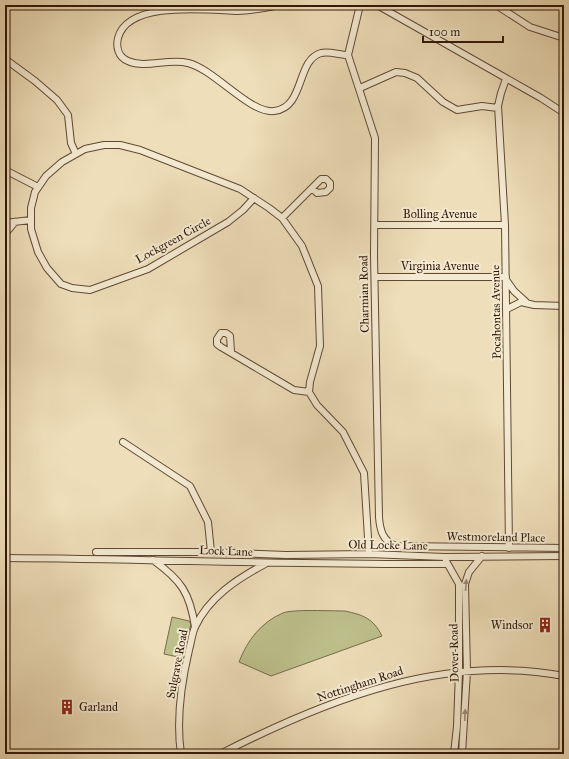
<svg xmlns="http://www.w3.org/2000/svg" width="569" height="759" viewBox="0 0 569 759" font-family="'IM FELL Great Primer',serif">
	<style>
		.green { fill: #bdc08c; stroke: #766c4a }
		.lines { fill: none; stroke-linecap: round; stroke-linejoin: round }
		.minor-casing { stroke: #604934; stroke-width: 8 }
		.minor { stroke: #f4ead2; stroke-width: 6 }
		.oneway { fill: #9c8b77 }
		.labels { text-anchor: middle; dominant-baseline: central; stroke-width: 4; stroke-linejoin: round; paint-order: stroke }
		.street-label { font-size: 12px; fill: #301707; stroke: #f4ead2 }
		.poi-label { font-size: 12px; fill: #301707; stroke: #f4ead2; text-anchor: end }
	</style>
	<rect width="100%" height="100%" fill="#eedeb9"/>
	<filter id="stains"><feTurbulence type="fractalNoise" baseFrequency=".005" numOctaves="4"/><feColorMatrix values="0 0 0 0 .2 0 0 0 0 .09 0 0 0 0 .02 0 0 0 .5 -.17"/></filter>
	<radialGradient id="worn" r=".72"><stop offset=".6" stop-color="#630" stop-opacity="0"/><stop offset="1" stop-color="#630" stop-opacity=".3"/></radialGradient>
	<path class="green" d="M345 611C363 615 373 618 382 636L271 676 239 662C247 641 261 622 283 613 293 609 332 611 345 611Z
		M172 617 189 621 191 624 183 658 164 654Z"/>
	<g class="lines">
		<defs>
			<path id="minor" d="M279 5C265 8 251 11 237 11 207 10 128 0 118 38 116 47 118 57 128 61 146 69 168 58 188 63 214 69 250 114 274 111 305 108 296 60 321 53 330 51 339 55 348 55
				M360 5 348 55 375 138 374 255 379 517C380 531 383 541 396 546L564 548
				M377 5 541 98 564 113
				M496 5 530 27 564 38
				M5 59 35 81 57 100 68 115 71 143 76 154
				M506 79 501 93 498 106 505 225 509 548
				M360 88 396 72 405 73 417 78 443 102 457 110 482 106 498 108
				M5 170 38 187
				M254 198 243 210 228 222 148 269 90 290 72 288 61 284 47 268 38 252 31 229V208L35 192 46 176 62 162 85 149 104 145H120L140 150 240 189 269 208 282 218 302 246 318 286 320 346 310 382 309 392 317 405 343 432 364 473 369 554
				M282 218 321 179H326L330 183V188L326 192 317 193 312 188
				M5 223 31 220
				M375 225H505
				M5 234 15 222
				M375 277H506
				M507 281 514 291 526 302
				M507 309 521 302 534 305 564 306
				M231 352 230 336 226 333H221L217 339V344L221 347 294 390 309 392
				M123 442 190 486 208 522 211 552
				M96 552H211L286 555 369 554 445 557 564 556
				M5 558C152 559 299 565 446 564
				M153 560C181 580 190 593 195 627
				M446 561 459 584V671L457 726 454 754
				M181 754C176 720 181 684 189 650 191 643 192 634 195 627 209 597 237 579 265 564
				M220 754C326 700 443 653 564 676
				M462 754 467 671 465 584 469 572 482 556"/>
		</defs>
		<use href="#minor" class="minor-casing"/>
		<use href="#minor" class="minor"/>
	</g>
	<defs><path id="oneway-solid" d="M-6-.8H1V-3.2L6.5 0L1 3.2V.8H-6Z"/></defs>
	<g class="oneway">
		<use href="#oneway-solid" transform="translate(466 585) rotate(-85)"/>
		<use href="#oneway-solid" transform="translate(465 715) rotate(-88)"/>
	</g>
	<defs>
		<symbol id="building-bare" viewBox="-9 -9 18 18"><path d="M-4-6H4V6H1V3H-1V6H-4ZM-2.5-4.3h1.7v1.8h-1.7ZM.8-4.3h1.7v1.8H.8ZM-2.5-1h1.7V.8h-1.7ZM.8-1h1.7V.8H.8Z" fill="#8f2418" stroke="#f4ead2" stroke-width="2.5" paint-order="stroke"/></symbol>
	</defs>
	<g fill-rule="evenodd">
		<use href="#building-bare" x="534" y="614" width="22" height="22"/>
		<use href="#building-bare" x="56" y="696" width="22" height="22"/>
	</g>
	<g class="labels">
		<g class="street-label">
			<text x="440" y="214">Bolling Avenue</text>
			<text transform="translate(173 240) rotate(-29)">Lockgreen Circle</text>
			<text x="440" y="266">Virginia Avenue</text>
			<text transform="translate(364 294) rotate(-91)">Charmian Road</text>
			<text transform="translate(496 312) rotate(-91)">Pocahontas Avenue</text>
			<text transform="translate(496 537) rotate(1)">Westmoreland Place</text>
			<text transform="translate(388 545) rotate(1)">Old Locke Lane</text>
			<text transform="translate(226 551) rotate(2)">Lock Lane</text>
			<text transform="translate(454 653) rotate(-91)">Dover Road</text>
			<text transform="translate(177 664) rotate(-79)">Sulgrave Road</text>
			<text transform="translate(360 684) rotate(-18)">Nottingham Road</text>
		</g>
		<g class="poi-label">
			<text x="533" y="625">Windsor</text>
			<text x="79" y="707" text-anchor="start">Garland</text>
		</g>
	</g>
	<rect width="569" height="759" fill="none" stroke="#eedeb9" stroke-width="20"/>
	<rect x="6" y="6" width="557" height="747" fill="none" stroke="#301707" stroke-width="2"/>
	<rect x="10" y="10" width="549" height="739" fill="none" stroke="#301707"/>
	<path d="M423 36v6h80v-6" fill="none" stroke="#301707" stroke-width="2"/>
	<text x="429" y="36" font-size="12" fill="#301707" stroke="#f4ead2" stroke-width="3" paint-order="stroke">100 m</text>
	<rect width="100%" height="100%" filter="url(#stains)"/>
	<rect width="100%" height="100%" fill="url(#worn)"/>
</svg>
